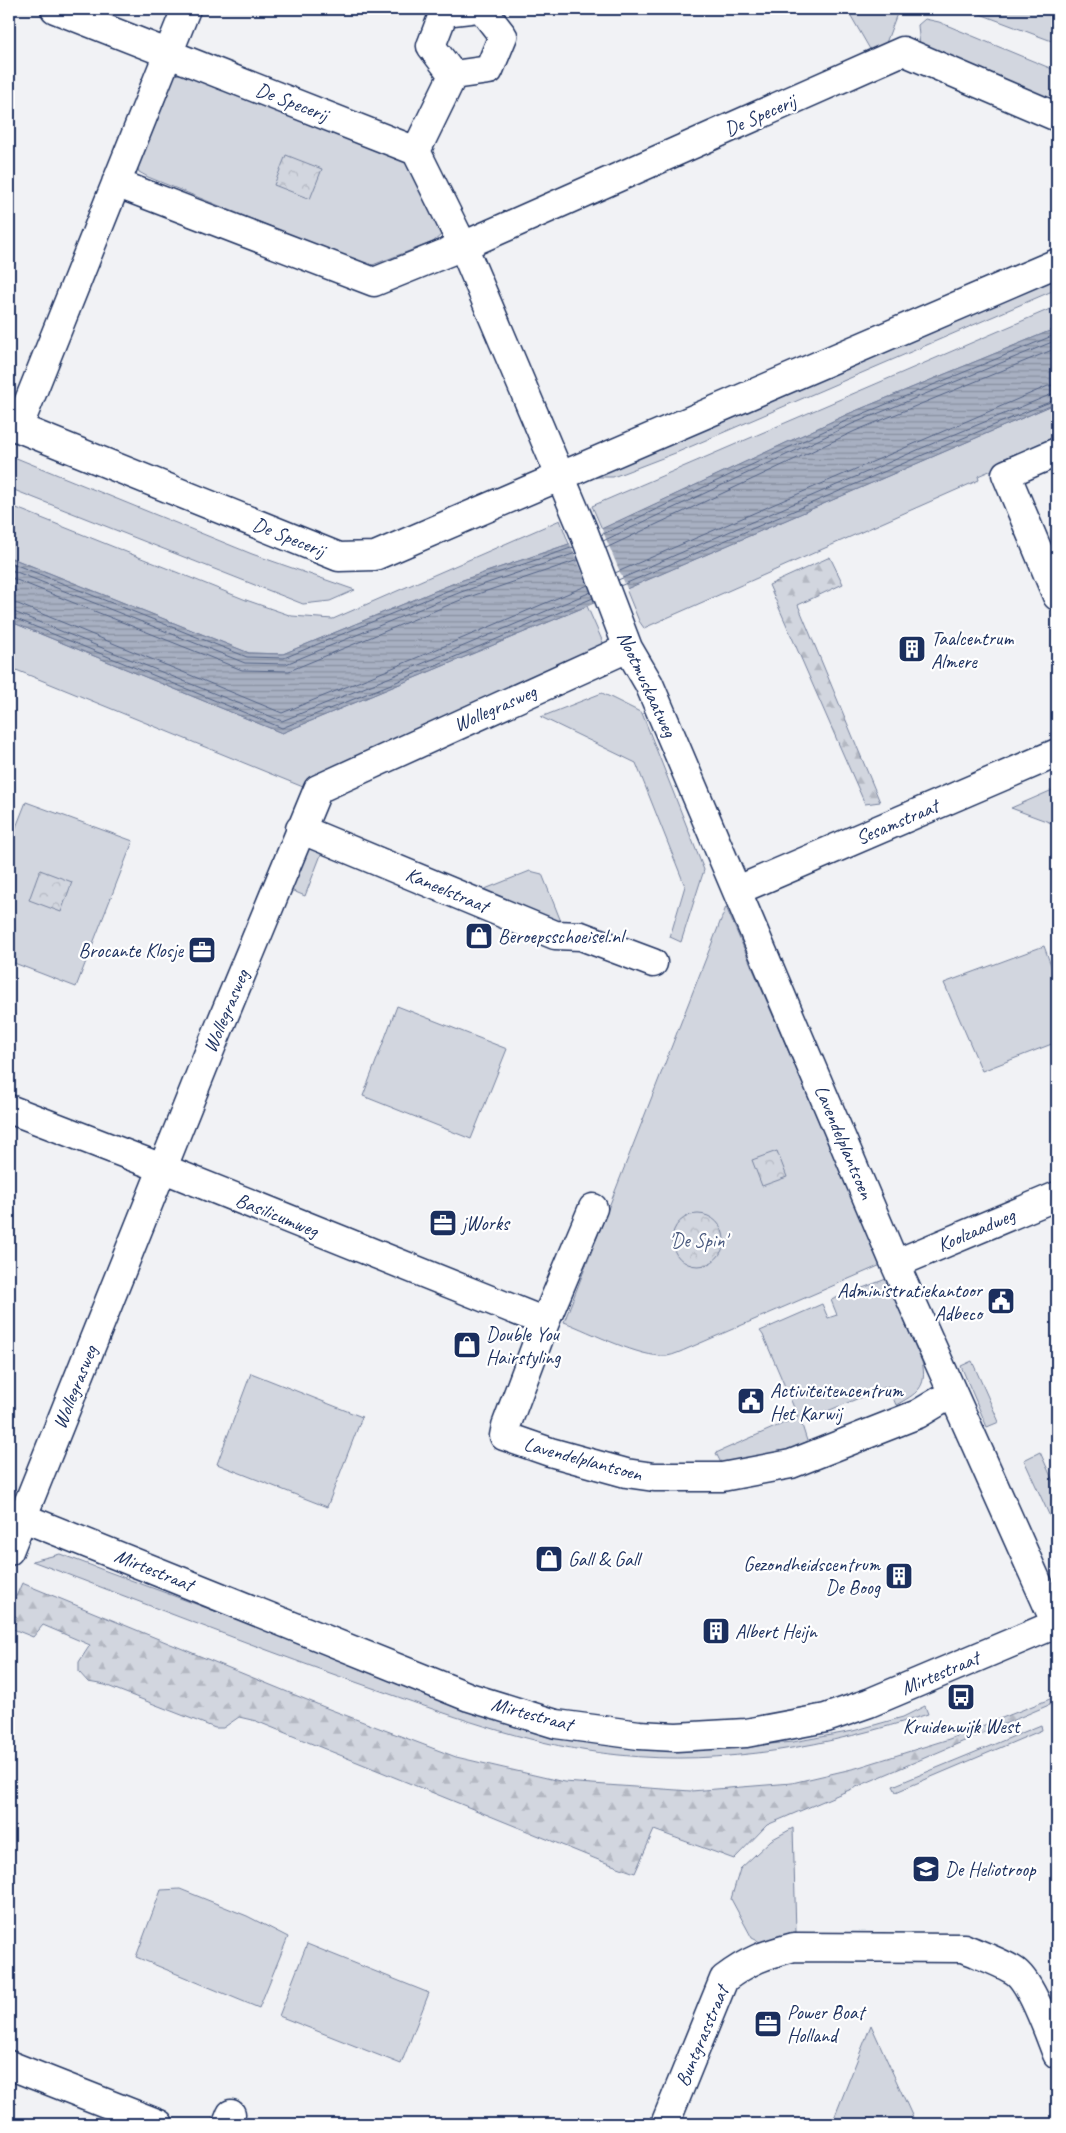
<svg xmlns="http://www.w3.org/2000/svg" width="1066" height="2133" viewBox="0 0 1066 2133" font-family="Caveat,sans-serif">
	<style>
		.green { fill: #d2d6df; stroke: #76829e }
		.forest { fill: url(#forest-firs); stroke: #76829e }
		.park { fill: url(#park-crowns); stroke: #76829e }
		.water { fill: url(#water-rules); stroke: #707c9a }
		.pier { fill: #f1f2f5 }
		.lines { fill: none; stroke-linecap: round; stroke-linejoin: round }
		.shore { stroke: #536386; stroke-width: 1 }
		.minor-casing { stroke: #1b2f5e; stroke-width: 31 }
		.minor { stroke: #fff; stroke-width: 28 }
		.labels { text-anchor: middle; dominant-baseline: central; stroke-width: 4.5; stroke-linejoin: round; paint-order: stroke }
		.street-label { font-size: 20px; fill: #1b2f5e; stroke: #fff }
		.poi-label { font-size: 20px; fill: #1b2f5e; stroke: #fff; text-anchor: start }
		.park-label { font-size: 20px; fill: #49597e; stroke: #fff }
	</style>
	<defs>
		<pattern id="forest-firs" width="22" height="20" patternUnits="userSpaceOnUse" patternTransform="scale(1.25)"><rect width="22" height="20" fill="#d2d6df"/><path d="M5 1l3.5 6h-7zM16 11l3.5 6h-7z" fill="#b4b8c2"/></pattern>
		<pattern id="park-crowns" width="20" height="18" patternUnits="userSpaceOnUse" patternTransform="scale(1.25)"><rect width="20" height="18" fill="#d2d6df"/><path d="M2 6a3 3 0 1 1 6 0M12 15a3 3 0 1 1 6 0" fill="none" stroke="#b4b8c2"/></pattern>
		<pattern id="water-rules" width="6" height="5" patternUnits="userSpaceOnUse" patternTransform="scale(1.25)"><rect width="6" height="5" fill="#a8b0c2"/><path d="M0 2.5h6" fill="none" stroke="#8890a1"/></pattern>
	</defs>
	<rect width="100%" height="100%" fill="#f1f2f5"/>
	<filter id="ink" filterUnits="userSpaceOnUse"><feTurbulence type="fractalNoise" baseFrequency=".02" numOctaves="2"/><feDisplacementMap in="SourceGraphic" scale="10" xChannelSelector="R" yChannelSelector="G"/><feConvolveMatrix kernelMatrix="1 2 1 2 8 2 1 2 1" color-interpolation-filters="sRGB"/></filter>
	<g filter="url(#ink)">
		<path class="green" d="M847 9H897L898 11 886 43 871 51Z
			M967 9H1052L1057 11V43Z
			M925 19 939 22 1057 71V103L920 47 918 25Z
			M186 73 403 158 414 170 441 235 433 242 370 266 363 264 148 177 139 172 136 164 174 75Z
			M1057 276V289L678 452 613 477H592Z
			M1057 306V328L848 414 602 529 592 506Z
			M1057 403V442L978 476 979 480 644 628 639 621 626 589Z
			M9 455 252 554 355 590 330 601 303 604 9 488Z
			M9 505 246 600 292 616 333 619 560 520 569 544 457 582 283 654 249 653 9 557Z
			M587 606 605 647 318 773 303 787 9 667V621L282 733Z
			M602 693 642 713 704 870 681 942 670 937 685 886 636 763 541 717Z
			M1057 788V825L1011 808Z
			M26 802 133 841 76 987 9 961V845Z
			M324 847 305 896 286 888 305 848Z
			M530 871 542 874 562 924 480 891Z
			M726 907 881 1265 689 1348C682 1351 674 1355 667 1356 639 1358 591 1332 564 1322Z
			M1044 946 1057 982V1042L982 1071 944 983Z
			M397 1006 507 1049 471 1139 363 1096Z
			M886 1279 922 1362C928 1388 916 1394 896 1405L888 1386 801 1422 808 1444 723 1467 716 1453 798 1417 763 1335 760 1331 822 1304 828 1318 837 1315 831 1300Z
			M972 1361 999 1422 987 1427 961 1366Z
			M251 1373 362 1417 327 1507 217 1464Z
			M1040 1452 1057 1490V1532L1024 1460Z
			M60 1554 554 1736 619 1747 697 1750 759 1745 793 1742 853 1731 903 1717 925 1706 928 1714C829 1746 723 1766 619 1755 537 1747 461 1719 384 1692 265 1651 149 1605 32 1561Z
			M1041 1725 1042 1730 896 1792 893 1786Z
			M793 1828 796 1932 760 1942 752 1938 731 1899 740 1869 771 1840Z
			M180 1889 247 1916 288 1937 259 2008 136 1957 161 1890Z
			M307 1944 429 1993 401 2064 279 2016Z
			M871 2025 915 2122 913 2124H835L833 2121Z"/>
		<path class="forest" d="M830 557 843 584 798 605 880 802 865 804 769 585Z
			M22 1583 329 1709 456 1757 564 1782 691 1791 792 1783 856 1768 949 1739 1055 1697 1056 1702 767 1825 734 1859 654 1830 635 1873 601 1861 256 1721 239 1717 223 1728H215L105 1685 88 1682 79 1672V1662L90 1645 43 1625 33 1637 13 1629 17 1617 9 1612Z"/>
		<path class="park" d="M286 155 322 169 310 199 274 185Z
			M40 870 72 882 61 912 29 900Z
			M777 1151 787 1177 762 1186 752 1160Z
			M672 1240a26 26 0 1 1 52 0a26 26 0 1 1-52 0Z"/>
		<path class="water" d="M1057 328V403L587 606 282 733 9 621V557L249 653 283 654 457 582 569 544 848 414Z"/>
		<path class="pier" d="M601 527 628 591 596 605 569 541Z"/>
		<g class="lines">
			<path class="shore" d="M601 535 850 419 1057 334
				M603 541 852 424 1057 340
				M606 548 855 431 1057 348
				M9 562 247 657 284 658 459 586 574 547
				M9 569 245 663 286 664 461 592 576 553
				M615 573 1048 386 1057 385
				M9 577 242 670 289 671 463 599 578 560
				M618 580 929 445 1057 392
				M620 586 932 451 1057 399
				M9 603 18 604 282 713 390 669 588 585
				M9 610 282 721 393 676 591 592
				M9 616 282 728 396 682 593 598"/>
			<defs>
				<path id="minor" d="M453 75 489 70 503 36 482 9
					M453 75 431 46 444 12 470 9
					M416 151 453 75
					M116 183 374 282 463 246 903 51 1057 117
					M9 424 339 557 375 556 1057 263
					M18 428 186 9
					M1057 452 1006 474 1057 596
					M300 829 555 935 581 936 653 963
					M738 890 1057 753
					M9 1109 162 1168 545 1322
					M593 1208 545 1322 506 1426 504 1436 550 1452 626 1473 654 1477H722L791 1464 918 1414 951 1394
					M895 1264 1057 1196
					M9 1512 469 1697 556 1724 639 1735 676 1737 746 1733 826 1718 869 1703 1056 1624 895 1264 649 684 628 648 583 530 463 246 416 151 55 9
					M9 1551 212 1045 318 789 628 648
					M9 2065 159 2124
					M227 2124 231 2114
					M665 2124 724 1979C749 1960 764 1955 794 1947L964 1948C980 1955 998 1961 1013 1970 1031 1980 1049 2034 1057 2054"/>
			</defs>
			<use href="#minor" class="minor-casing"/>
			<use href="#minor" class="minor"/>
		</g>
	</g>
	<defs>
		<symbol id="building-square" viewBox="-11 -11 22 22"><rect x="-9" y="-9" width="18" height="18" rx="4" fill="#1b2f5e" stroke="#fff"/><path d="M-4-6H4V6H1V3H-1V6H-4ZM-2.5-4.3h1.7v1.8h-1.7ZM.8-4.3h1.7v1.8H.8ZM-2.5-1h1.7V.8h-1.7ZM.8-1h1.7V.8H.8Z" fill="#fff"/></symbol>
		<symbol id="shop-square" viewBox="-11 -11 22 22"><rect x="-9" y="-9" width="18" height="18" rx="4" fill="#1b2f5e" stroke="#fff"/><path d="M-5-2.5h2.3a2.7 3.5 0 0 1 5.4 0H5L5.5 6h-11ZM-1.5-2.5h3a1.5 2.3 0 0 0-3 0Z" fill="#fff"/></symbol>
		<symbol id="office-square" viewBox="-11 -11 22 22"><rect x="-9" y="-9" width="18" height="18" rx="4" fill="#1b2f5e" stroke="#fff"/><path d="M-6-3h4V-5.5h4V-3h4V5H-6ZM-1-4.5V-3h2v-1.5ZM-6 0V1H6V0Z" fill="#fff"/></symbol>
		<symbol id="civic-square" viewBox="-11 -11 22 22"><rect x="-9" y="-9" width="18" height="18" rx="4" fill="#1b2f5e" stroke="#fff"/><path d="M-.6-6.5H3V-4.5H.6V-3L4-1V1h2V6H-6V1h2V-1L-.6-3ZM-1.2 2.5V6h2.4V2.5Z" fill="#fff"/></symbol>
		<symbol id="bus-square" viewBox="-11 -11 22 22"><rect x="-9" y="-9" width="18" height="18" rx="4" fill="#1b2f5e" stroke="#fff"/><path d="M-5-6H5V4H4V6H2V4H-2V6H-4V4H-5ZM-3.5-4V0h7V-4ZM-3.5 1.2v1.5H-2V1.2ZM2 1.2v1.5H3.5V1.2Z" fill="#fff"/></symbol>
		<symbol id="school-square" viewBox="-11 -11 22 22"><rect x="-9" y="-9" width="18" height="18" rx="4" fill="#1b2f5e" stroke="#fff"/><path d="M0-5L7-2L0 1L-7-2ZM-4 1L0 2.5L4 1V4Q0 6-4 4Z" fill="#fff"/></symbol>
	</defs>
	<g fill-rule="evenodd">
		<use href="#building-square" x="896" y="633" width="32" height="32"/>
		<use href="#shop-square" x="463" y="920" width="32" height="32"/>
		<use href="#office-square" x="186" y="934" width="32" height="32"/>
		<use href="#office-square" x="427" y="1207" width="32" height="32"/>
		<use href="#civic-square" x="985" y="1285" width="32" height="32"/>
		<use href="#shop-square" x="451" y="1329" width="32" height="32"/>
		<use href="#civic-square" x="735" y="1385" width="32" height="32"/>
		<use href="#shop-square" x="533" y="1543" width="32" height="32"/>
		<use href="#building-square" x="883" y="1560" width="32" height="32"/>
		<use href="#building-square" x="700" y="1615" width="32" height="32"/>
		<use href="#bus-square" x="945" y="1681" width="32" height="32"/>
		<use href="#school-square" x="910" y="1853" width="32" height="32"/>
		<use href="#office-square" x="752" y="2008" width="32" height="32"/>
	</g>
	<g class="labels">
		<g class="street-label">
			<text transform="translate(292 102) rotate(21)">De Specerij</text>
			<text transform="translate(760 115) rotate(-24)">De Specerij</text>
			<text transform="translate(289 537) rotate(22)">De Specerij</text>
			<text transform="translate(647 684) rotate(65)">Nootmuskaatweg</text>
			<text transform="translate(495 708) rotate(-24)">Wollegrasweg</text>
			<text transform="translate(897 822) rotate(-23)">Sesamstraat</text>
			<text transform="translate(447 890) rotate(23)">Kaneelstraat</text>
			<text transform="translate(226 1011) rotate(-67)">Wollegrasweg</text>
			<text transform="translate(844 1142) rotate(67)">Lavendelplantsoen</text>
			<text transform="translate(277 1215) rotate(22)">Basilicumweg</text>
			<text transform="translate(976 1230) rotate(-23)">Koolzaadweg</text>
			<text transform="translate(75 1387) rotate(-68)">Wollegrasweg</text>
			<text transform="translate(583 1459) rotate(15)">Lavendelplantsoen</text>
			<text transform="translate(154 1570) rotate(22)">Mirtestraat</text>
			<text transform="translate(940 1673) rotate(-23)">Mirtestraat</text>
			<text transform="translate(532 1714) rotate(15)">Mirtestraat</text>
			<text transform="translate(702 2036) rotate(-67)">Buntgrasstraat</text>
		</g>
		<g class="poi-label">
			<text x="931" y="638">Taalcentrum<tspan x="931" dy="23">Almere</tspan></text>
			<text x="498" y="936">Beroepsschoeisel.nl</text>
			<text x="183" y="950" text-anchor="end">Brocante Klosje</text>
			<text x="462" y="1223">jWorks</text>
			<text x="982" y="1290" text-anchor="end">Administratiekantoor<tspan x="982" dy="23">Adbeco</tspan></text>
			<text x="486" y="1334">Double You<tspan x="486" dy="23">Hairstyling</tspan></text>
			<text x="770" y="1390">Activiteitencentrum<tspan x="770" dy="23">Het Karwij</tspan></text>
			<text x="568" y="1559">Gall &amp; Gall</text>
			<text x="880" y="1564" text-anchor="end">Gezondheidscentrum<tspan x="880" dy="23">De Boog</tspan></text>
			<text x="735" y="1631">Albert Heijn</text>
			<text x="961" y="1726" text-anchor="middle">Kruidenwijk West</text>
			<text x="945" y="1869">De Heliotroop</text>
			<text x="787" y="2012">Power Boat<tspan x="787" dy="23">Holland</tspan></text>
		</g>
		<g class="park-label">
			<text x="698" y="1240">'De Spin'</text>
		</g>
	</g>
	<rect width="1066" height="2133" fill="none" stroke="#fff" stroke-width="30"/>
	<rect x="15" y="15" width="1036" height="2103" fill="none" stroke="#1b2f5e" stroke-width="2" filter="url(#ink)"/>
</svg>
